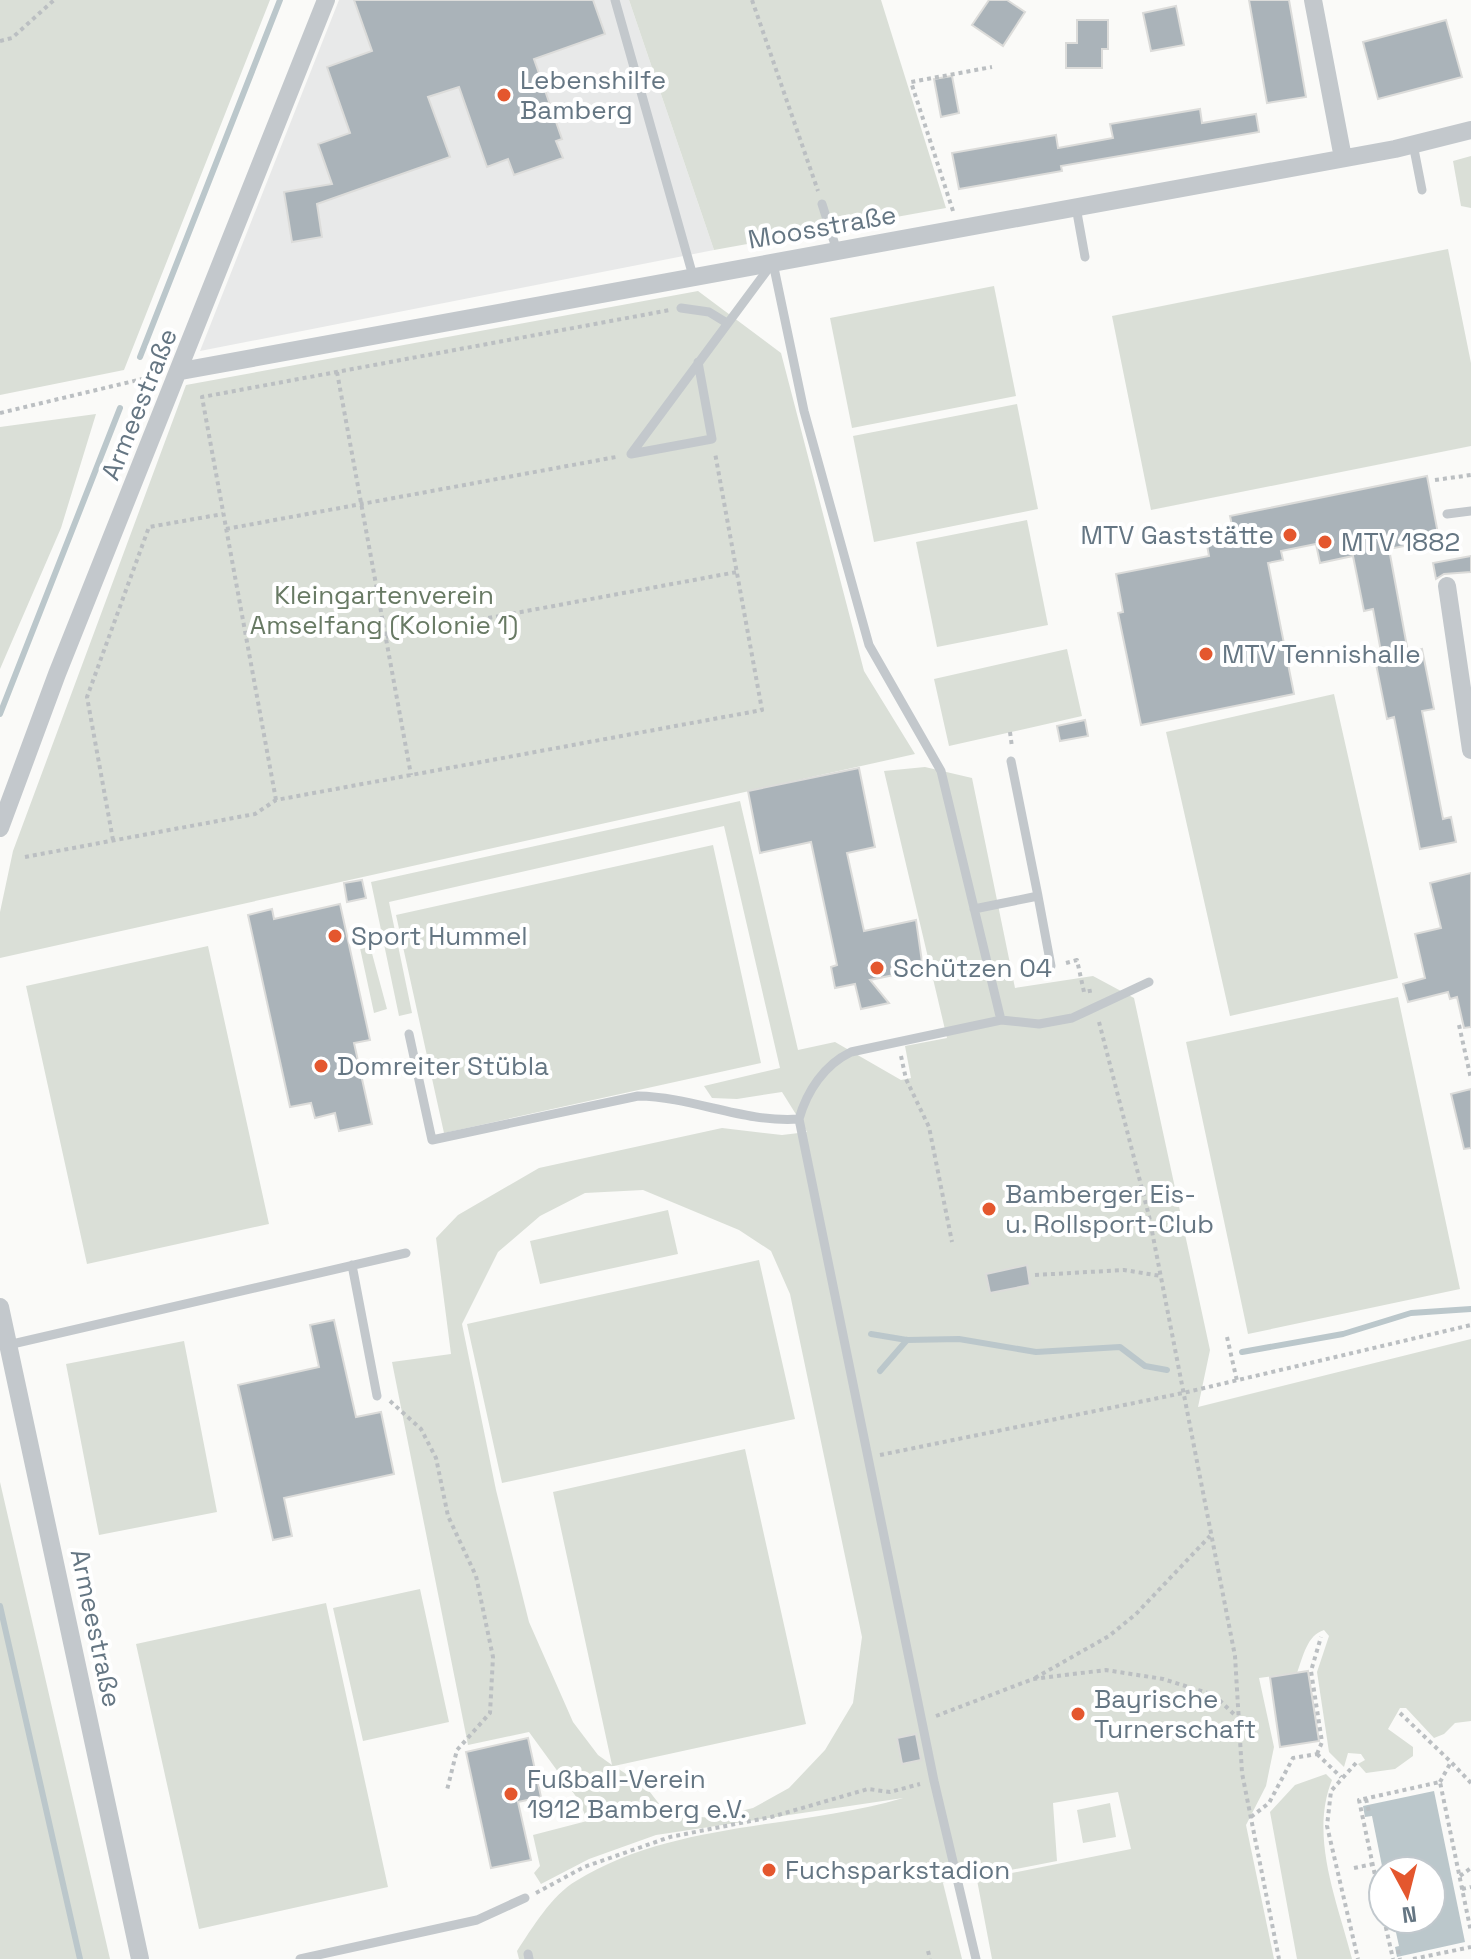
<svg xmlns="http://www.w3.org/2000/svg" width="1471" height="1959" viewBox="0 0 1471 1959" font-family="'Space Grotesk',sans-serif">
	<style>
		.built { fill: #e8e9e9 }
		.green { fill: #dadfd7; fill-rule: evenodd }
		.water { fill: #bbc7cb }
		.lines { fill: none; stroke-linecap: round; stroke-linejoin: round }
		.stream { stroke: #bbc7cb; stroke-width: 6 }
		.building { fill: #aab3b9; stroke: #dcdcda; stroke-width: 2 }
		.path { stroke: #bbbfc2; stroke-width: 4; stroke-dasharray: 4 4; stroke-linecap: butt }
		.lane { stroke: #c3c8cc; stroke-width: 9 }
		.street { stroke: #c3c8cc; stroke-width: 18 }
		.poi-dot { fill: #e4572e; stroke: #fff; stroke-width: 3 }
		.labels { text-anchor: middle; dominant-baseline: central; stroke-width: 8; stroke-linejoin: round; paint-order: stroke }
		.poi-label { font-size: 26px; fill: #657683; stroke: #fff; text-anchor: start }
		.street-label { font-size: 26px; fill: #657683; stroke: #fff }
		.park-label { font-size: 26px; fill: #687a64; stroke: #fff }
	</style>
	<rect width="100%" height="100%" fill="#fafaf8"/>
	<path class="built" d="M339 0H629L714 250 200 351Z"/>
	<path class="green" d="M0 0H270L124 370 0 395Z
		M629 0H881L946 208 714 250Z
		M1471 156V208L1461 206 1453 161Z
		M1448 249 1471 363V446L1151 510 1112 316Z
		M994 286 1016 396 852 428 830 318Z
		M698 291 781 353 864 671 915 754 0 958V912L13 851 186 385Z
		M1017 404 1038 509 874 542 853 436Z
		M96 414 61 528 0 669V427Z
		M1027 520 1048 625 937 647 916 542Z
		M1067 649 1082 716 949 746 934 679Z
		M1334 694 1398 978 1230 1016 1166 732Z
		M925 767 972 778 1015 988 1093 976 1134 998 1210 1350 1198 1407 1471 1339V1721L1455 1723 1444 1734 1434 1738 1406 1708H1400L1388 1729 1413 1747V1756L1395 1769 1366 1773 1358 1764 1365 1760 1361 1754 1348 1753 1344 1767 1329 1752 1317 1672 1329 1636 1324 1630C1307 1635 1303 1657 1297 1673L1259 1678 1274 1747 1266 1786 1246 1825 1274 1959H992L977 1880 1131 1849 1118 1792 1053 1803 1057 1861 943 1883 962 1959H519L517 1951C532 1928 552 1895 576 1881 673 1821 798 1829 903 1798L656 1835 589 1859 541 1884 534 1873 540 1866 533 1835 587 1821 580 1802 529 1732 468 1745 392 1362 451 1354 436 1238 458 1215 539 1168 722 1128 782 1135 807 1132 782 1092 737 1099 712 1098 704 1086 780 1068 724 826 389 902 412 1013 399 1016 371 882 740 801 798 1050 835 1042 901 1080 911 1078 905 1046 947 1038 884 771ZM643 1190 739 1230 771 1251 790 1294 862 1637 853 1703 825 1750 789 1788 753 1808 712 1818 667 1814 646 1787 614 1766 806 1724 745 1449 553 1492 612 1765 598 1755 573 1722 529 1622 496 1490 462 1324 498 1252 540 1216 585 1193Z
		M713 845 761 1063 444 1133 396 915Z
		M208 946 269 1224 87 1264 26 986Z
		M370 946 387 1009 374 1013 360 948Z
		M1398 997 1460 1289 1248 1334 1186 1042Z
		M668 1210 678 1254 540 1284 530 1241Z
		M759 1260 795 1419 502 1483 467 1324Z
		M184 1341 217 1512 99 1535 66 1364Z
		M0 1482 110 1959H0Z
		M420 1589 449 1722 363 1741 333 1608Z
		M326 1603 388 1887 199 1929 136 1644Z
		M1326 1774 1332 1780C1309 1837 1338 1903 1352 1959H1297L1270 1812 1295 1785Z
		M1110 1803 1116 1837 1083 1843 1077 1810Z"/>
	<path class="water" d="M1434 1791 1465 1942 1397 1957 1395 1947 1399 1946 1393 1919H1431V1871H1383L1372 1816 1365 1817 1363 1806Z"/>
	<g class="lines">
		<path class="stream" d="M140 357 280 0
			M0 714 120 408
			M871 1334 907 1340 959 1339 1036 1352 1120 1347 1145 1366 1167 1370
			M1242 1352 1343 1334 1411 1313 1471 1309
			M880 1371 907 1340
			M0 1606 80 1959"/>
	</g>
	<path class="building" d="M354 0H593L605 34 534 59 562 139 556 141 563 158 514 175 508 159 487 167 459 87 428 97 450 157 317 204 322 237 292 242 284 192 332 184 318 144 350 133 327 67 372 51Z
		M989 0H1007L1025 12 1003 46 972 25Z
		M1249 0H1289L1306 97 1267 103Z
		M1176 6 1184 45 1151 51 1143 13Z
		M1077 20H1108V49H1102V68H1066V43H1077Z
		M1446 20 1462 77 1378 99 1363 42Z
		M952 76 959 113 941 117 934 79Z
		M1200 109 1202 123 1256 114 1259 132 1061 166 1062 171 959 189 952 153 1056 135 1058 148 1113 138 1110 124Z
		M1427 476 1439 539 1389 549 1408 652 1422 649 1434 709 1422 711 1443 819 1451 817 1456 842 1420 849 1394 717 1387 719 1375 659 1382 657 1373 609 1364 611 1353 556 1320 563 1316 544 1281 551 1283 560 1268 563 1294 694 1141 725 1118 613 1123 612 1116 574 1209 556 1207 545 1235 539 1230 516Z
		M1471 556V572L1444 574 1436 579 1433 563Z
		M1085 720 1088 736 1060 741 1057 726Z
		M859 768 875 847 847 853 864 931 916 920 923 969 870 980 889 1003 861 1009 855 984 835 988 831 967 837 965 811 842 760 853 748 791Z
		M1471 873V1027L1464 1028 1457 997 1450 999 1448 992 1408 1002 1403 984 1425 978 1415 934 1441 928 1430 883Z
		M362 880 366 898 347 902 344 883Z
		M340 904 370 1040 354 1043 372 1124 339 1131 335 1113 315 1118 311 1103 290 1107 248 915 272 909 274 919Z
		M1471 1089V1148L1464 1149 1451 1094Z
		M1027 1265 1030 1285 990 1293 986 1274Z
		M334 1320 356 1417 381 1412 394 1474 284 1498 292 1536 273 1540 238 1385 319 1367 310 1325Z
		M1308 1671 1319 1741 1280 1747 1270 1677Z
		M916 1734 921 1760 902 1764 897 1738Z
		M528 1738 541 1797 518 1802 531 1860 491 1868 466 1752Z"/>
	<g class="lines">
		<path class="path" d="M752 0 818 191
			M0 41 12 38 54 0
			M953 211 911 82 992 67
			M337 372 411 775
			M0 413 155 376
			M1435 480 1471 475
			M226 529 616 457
			M386 637 737 572
			M1010 732 1012 747
			M276 800 202 397 670 310
			M113 840 87 697 149 527 223 514
			M25 857 255 814 276 800 762 710 715 453
			M1066 963 1077 960 1084 992 1095 990
			M1099 1022 1149 1216 1235 1656 1242 1773 1279 1959
			M1459 1025 1471 1079
			M901 1056 906 1079 929 1127 952 1242
			M1035 1275 1124 1270 1161 1276
			M1227 1337 1237 1381
			M390 1401 421 1429 436 1458 448 1516 476 1576 493 1657 490 1713 457 1750 447 1790
			M880 1455 1183 1393 1471 1325
			M1035 1678 1109 1636 1136 1614 1210 1536
			M1400 1713 1451 1762
			M936 1716 1033 1679 1106 1670 1163 1679 1214 1695 1239 1719
			M1317 1754 1322 1742 1311 1671 1321 1637
			M1317 1754 1341 1777
			M1356 1763 1331 1791 1327 1826 1358 1959
			M1440 1782 1451 1762 1471 1783
			M1366 1799 1369 1812
			M1251 1817 1269 1803 1293 1758 1317 1754
			M1354 1868 1373 1864
			M970 1869 981 1867 983 1879
			M1460 1876 1471 1868
			M1462 1889 1471 1887
			M536 1893 584 1867 670 1837 771 1817 868 1789 890 1792 920 1784
			M1383 1913 1359 1800 1440 1782 1471 1932
			M1384 1919 1393 1959
			M1398 1950 1400 1959
			M928 1951 930 1959
			M1413 1959 1471 1947"/>
		<path class="lane" d="M615 0 693 276
			M1413 144 1422 190
			M822 204 837 251
			M1076 207 1085 257
			M773 263 804 411 869 645 941 771 1001 1020
			M681 308 709 312 727 323
			M631 454 771 265
			M631 454 712 439 698 362
			M1447 514 1471 511
			M1011 761 1038 896
			M974 909 1038 896 1051 966
			M409 1034 432 1140 638 1096C693 1097 744 1123 799 1119
			M352 1265 377 1396
			M8 1345 406 1253
			M528 1954 529 1959
			M300 1959 477 1920 525 1898
			M976 1959 934 1781 799 1119C807 1091 824 1065 851 1052L1001 1020 1039 1024 1072 1018 1149 982"/>
		<path class="street" d="M1313 0 1343 158
			M181 371 1395 149 1471 130
			M1447 586 1471 750
			M0 828 57 674 326 0
			M0 1307 140 1959"/>
	</g>
	<g class="poi-dot">
		<circle cx="504" cy="95" r="8"/>
		<circle cx="1290" cy="535" r="8"/>
		<circle cx="1325" cy="542" r="8"/>
		<circle cx="1206" cy="654" r="8"/>
		<circle cx="335" cy="936" r="8"/>
		<circle cx="877" cy="968" r="8"/>
		<circle cx="321" cy="1066" r="8"/>
		<circle cx="989" cy="1209" r="8"/>
		<circle cx="1078" cy="1714" r="8"/>
		<circle cx="511" cy="1794" r="8"/>
		<circle cx="769" cy="1870" r="8"/>
	</g>
	<g class="labels">
		<g class="poi-label">
			<text x="520" y="80">Lebenshilfe<tspan x="520" dy="30">Bamberg</tspan></text>
			<text x="1274" y="535" text-anchor="end">MTV Gaststätte</text>
			<text x="1341" y="542">MTV 1882</text>
			<text x="1222" y="654">MTV Tennishalle</text>
			<text x="351" y="936">Sport Hummel</text>
			<text x="893" y="968">Schützen 04</text>
			<text x="337" y="1066">Domreiter Stübla</text>
			<text x="1005" y="1194">Bamberger Eis-<tspan x="1005" dy="30">u. Rollsport-Club</tspan></text>
			<text x="1094" y="1699">Bayrische<tspan x="1094" dy="30">Turnerschaft</tspan></text>
			<text x="527" y="1779">Fußball-Verein<tspan x="527" dy="30">1912 Bamberg e.V.</tspan></text>
			<text x="785" y="1870">Fuchsparkstadion</text>
		</g>
		<g class="street-label">
			<text transform="translate(822 227) rotate(-10)">Moosstraße</text>
			<text transform="translate(139 404) rotate(-68)">Armeestraße</text>
			<text transform="translate(96 1628) rotate(78)">Armeestraße</text>
		</g>
		<g class="park-label">
			<text x="384" y="595">Kleingartenverein<tspan x="384" dy="30">Amselfang (Kolonie 1)</tspan></text>
		</g>
	</g>
	<g transform="translate(1407 1895) rotate(173)"><circle r="38" fill="#ffffff" stroke="#c1c8cd" stroke-width="2"/>
	<path d="M0-6L14 30L0 20L-14 30Z" fill="#e4572e"/>
	<text y="-12" font-size="22" font-weight="bold" text-anchor="middle" fill="#657683">N</text>
	</g>
</svg>
